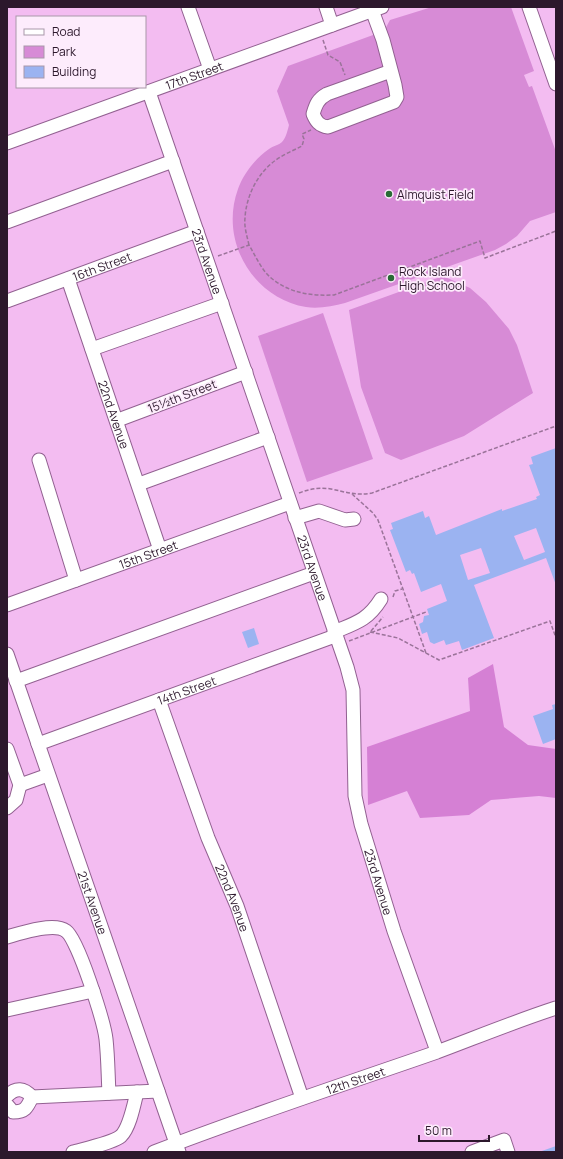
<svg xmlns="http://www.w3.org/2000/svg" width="563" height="1159" viewBox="0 0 563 1159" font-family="Manrope,sans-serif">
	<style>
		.green { fill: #d78bd6 }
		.forest { fill: #d580d4 }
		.building { fill: #9bb3f1; fill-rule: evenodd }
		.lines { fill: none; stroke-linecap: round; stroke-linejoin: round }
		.minor-casing { stroke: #926191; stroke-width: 15 }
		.path { stroke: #9a7399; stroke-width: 1.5; stroke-dasharray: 4 2; stroke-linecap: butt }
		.minor { stroke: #fff; stroke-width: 13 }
		.poi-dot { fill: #286a35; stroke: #fdecfc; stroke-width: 1.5 }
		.labels { text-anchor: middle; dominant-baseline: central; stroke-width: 3.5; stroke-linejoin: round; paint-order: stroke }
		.street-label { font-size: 12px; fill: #2c182c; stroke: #fdecfc }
		.poi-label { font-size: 12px; fill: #2c182c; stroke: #fdecfc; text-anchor: start }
	</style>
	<rect width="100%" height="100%" fill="#f3bcf1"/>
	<path class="green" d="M432 7H511L534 71 524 75 529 87 532 86 556 152V212L530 221 517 236 506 244 495 250 345 303C333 306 319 309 306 307 253 298 219 241 238 189 244 173 255 159 269 149 273 146 279 145 282 142 286 138 288 129 289 125L277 91 288 66 384 31 390 20Z
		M443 276 470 288 486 302 509 329 517 345 533 393 464 436 401 460 385 453 361 387 349 310Z
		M323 313 373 459 307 482 258 336Z"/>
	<path class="forest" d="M493 664 504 727 528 745 556 749V798L539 796 491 800 469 815 420 818 407 791 368 805 367 747 470 711 468 678Z"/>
	<path class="building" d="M556 448V585L546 558 474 585 494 638 462 650 459 641 446 645 444 640 434 644 430 642 427 632 422 634 419 624 423 622 424 616 429 615 427 609 447 601 441 584 421 592 414 573 412 574 410 570 406 572 390 530 393 529 391 523 423 511 425 518 429 516 436 535 502 509V511L537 499 536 497 540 495 529 465 533 464 531 457ZM536 528 545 552 524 560 514 536ZM481 548 490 573 468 580 460 555Z
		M254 628 259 644 248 648 242 632Z
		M556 704V739L543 744 533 716 553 709 552 705Z
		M556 1146V1152H539Z"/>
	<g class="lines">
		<defs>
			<g id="minor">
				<path d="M188 7 210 69"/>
				<path d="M326 7 332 25"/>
				<path d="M529 7 556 84"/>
				<path d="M372 10 383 40 395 85 397 97 394 102 328 127C319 126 316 121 313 114 316 104 318 99 327 94L391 71"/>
				<path id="s1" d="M149 92 347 667 353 690 355 796 361 824 394 931 437 1051"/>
				<path id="s2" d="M7 143 382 7"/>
				<path d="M7 222 173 161"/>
				<path id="s3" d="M68 279C98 369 130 459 160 550"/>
				<path id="s4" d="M7 301 197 231"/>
				<path d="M92 349 222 303"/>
				<path d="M118 420 246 372"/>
				<path d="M39 460 76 580"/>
				<path d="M139 484 268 437"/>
				<path d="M295 518 319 511 345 520 354 519"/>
				<path id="s5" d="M7 605 290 503"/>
				<path d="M334 632C356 623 368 620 381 599"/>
				<path id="s6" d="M7 654 179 1152"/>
				<path d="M16 681 314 573"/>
				<path id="s7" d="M159 700 208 838 237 906 302 1098"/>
				<path id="s8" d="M38 744 335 636"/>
				<path d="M7 749 20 785 48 775"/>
				<path d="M7 808 16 800 20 785"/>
				<path d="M7 937C21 933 54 922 66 931 78 939 104 1022 106 1039 108 1057 108 1075 109 1093"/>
				<path d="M7 1010 93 991"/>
				<path d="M7 1096C16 1087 24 1088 32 1097"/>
				<path d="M32 1097 158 1091"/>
				<path d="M7 1105 13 1112C25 1112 27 1108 32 1097"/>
				<path d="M73 1152C84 1149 113 1143 121 1136 130 1127 134 1104 137 1092"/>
				<path id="s9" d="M154 1152C247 1116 342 1085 437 1052 477 1037 516 1021 556 1008"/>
				<path d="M472 1152 504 1140 508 1152"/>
			</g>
		</defs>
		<use href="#minor" class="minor-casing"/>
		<path class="path" d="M323 40 328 55 340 62 345 75
			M249 245C247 236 244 227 245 218 246 198 256 176 272 163 280 156 292 151 302 146L304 139 302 134 311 130
			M218 256 249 245C255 255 261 269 270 277 288 293 311 296 334 295L480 241 485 258 556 231
			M299 493C309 489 320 487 331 489 346 492 356 496 372 493L556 426
			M352 494 373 513 378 520 426 653
			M393 597 395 591 402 589
			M371 631 383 617
			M370 632 398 638 439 660 550 621 556 638
			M349 641 426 612"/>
		<use href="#minor" class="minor"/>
	</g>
	<g class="poi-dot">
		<circle cx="389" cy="194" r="4"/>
		<circle cx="391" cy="278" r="4"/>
	</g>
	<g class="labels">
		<g class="street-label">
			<text stroke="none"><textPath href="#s2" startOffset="199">17th Street</textPath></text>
			<text stroke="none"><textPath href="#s1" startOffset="179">23rd Avenue</textPath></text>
			<text stroke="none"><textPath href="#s4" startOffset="101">16th Street</textPath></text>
			<text transform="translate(182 396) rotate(-21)">15½th Street</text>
			<text stroke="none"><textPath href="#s3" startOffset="143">22nd Avenue</textPath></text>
			<text stroke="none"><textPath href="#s5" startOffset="150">15th Street</textPath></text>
			<text stroke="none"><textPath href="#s1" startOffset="503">23rd Avenue</textPath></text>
			<text stroke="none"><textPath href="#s8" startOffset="158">14th Street</textPath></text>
			<text stroke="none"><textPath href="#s1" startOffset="827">23rd Avenue</textPath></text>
			<text stroke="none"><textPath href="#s7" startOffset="211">22nd Avenue</textPath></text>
			<text stroke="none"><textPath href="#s6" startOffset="263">21st Avenue</textPath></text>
			<text stroke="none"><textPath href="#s9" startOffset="214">12th Street</textPath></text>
		</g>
		<g class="poi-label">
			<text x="397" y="194">Almquist Field</text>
			<text x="399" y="271">Rock Island<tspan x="399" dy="14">High School</tspan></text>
		</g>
	</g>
	<rect width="563" height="1159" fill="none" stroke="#2c182c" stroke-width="16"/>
	<rect x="16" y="16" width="130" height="72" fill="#fdecfc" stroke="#a997a9"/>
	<rect x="24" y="29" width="20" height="6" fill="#ffffff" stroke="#a997a9"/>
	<text x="52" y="36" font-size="12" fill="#2c182c">Road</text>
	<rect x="24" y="46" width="20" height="12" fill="#d78bd6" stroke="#a997a9"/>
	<text x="52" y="56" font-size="12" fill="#2c182c">Park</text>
	<rect x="24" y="66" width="20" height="12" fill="#9bb3f1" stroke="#a997a9"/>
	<text x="52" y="76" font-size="12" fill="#2c182c">Building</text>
	<path d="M419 1135v6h70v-6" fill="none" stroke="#2c182c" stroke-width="2"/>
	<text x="425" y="1135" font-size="12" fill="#2c182c" stroke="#fdecfc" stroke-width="3" paint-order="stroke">50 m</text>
</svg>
